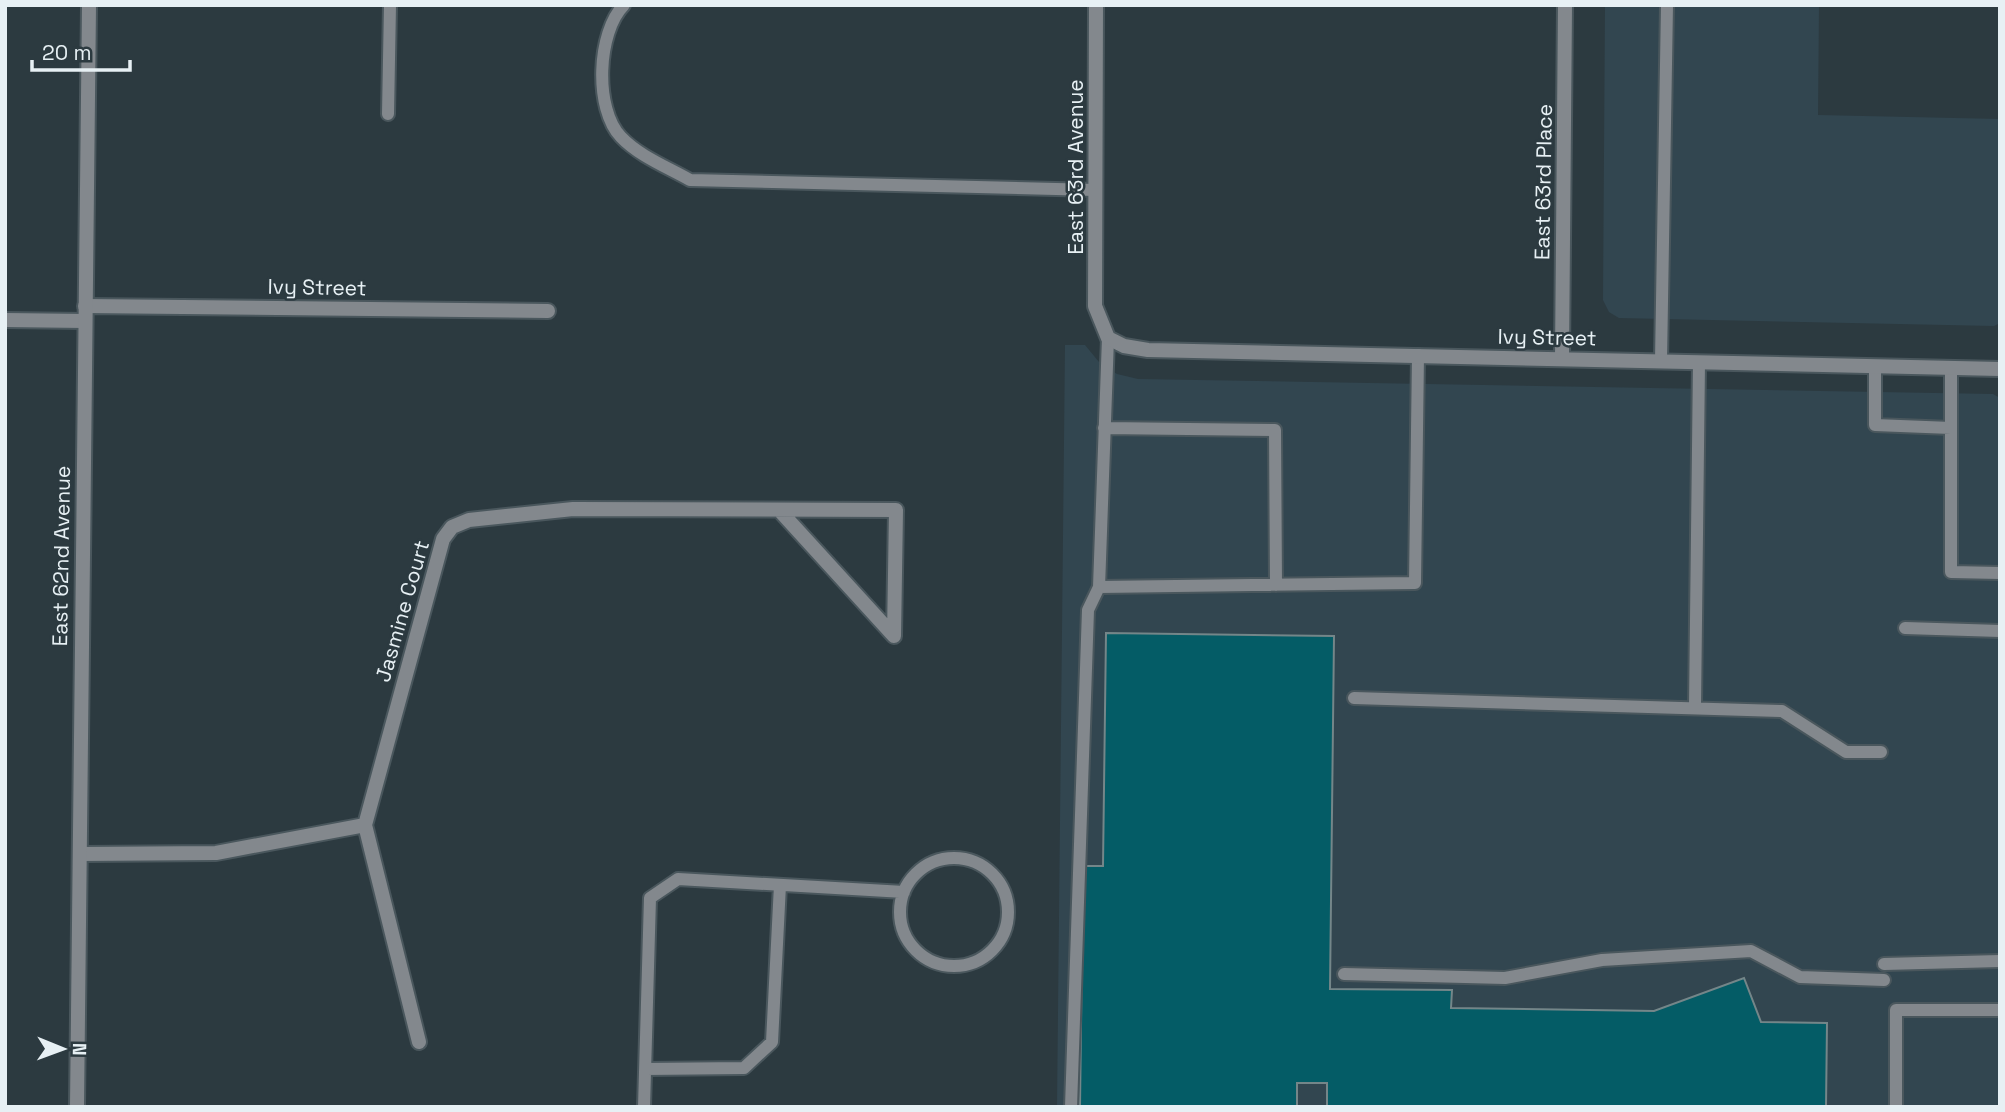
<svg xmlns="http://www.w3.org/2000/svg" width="2005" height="1112" viewBox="0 0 2005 1112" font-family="'Space Grotesk',sans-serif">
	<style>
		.built { fill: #324650 }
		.building { fill: #045c66; stroke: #748689; stroke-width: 2 }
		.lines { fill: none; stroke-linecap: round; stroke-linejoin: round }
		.service-casing { stroke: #4a575d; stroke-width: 16 }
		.minor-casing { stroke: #4a575d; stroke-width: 18 }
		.tertiary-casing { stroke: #4a575d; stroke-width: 18 }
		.service { stroke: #83888d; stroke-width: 12 }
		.minor { stroke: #83888d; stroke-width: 14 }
		.tertiary { stroke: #83888d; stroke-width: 14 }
		.labels { text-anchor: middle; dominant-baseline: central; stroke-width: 5; stroke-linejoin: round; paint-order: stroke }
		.street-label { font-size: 21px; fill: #e7f0f4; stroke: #2c3a40 }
	</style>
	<rect width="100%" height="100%" fill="#2c3a40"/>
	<path class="built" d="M1605 5H1819L1818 115 2000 119V323L1994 326 1619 318 1609 312 1603 300Z
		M1065 345H1085L1099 362 1117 374 1138 379 1993 394 2000 398V1107H1057Z"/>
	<path class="building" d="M1106 633 1334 636 1330 989 1452 990 1451 1008 1654 1011 1744 978 1761 1022 1827 1023 1826 1107H1327V1083H1297V1107H1080L1083 866H1103Z"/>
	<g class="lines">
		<defs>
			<path id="service" d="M624 5C597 32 594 109 621 137 639 156 667 167 690 180L1096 190
				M388 114 390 5
				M1108 338 1099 587 1415 583 1418 355
				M1661 361 1667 5
				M1875 366V425L1951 428
				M1951 368V572L2000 573
				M1104 428 1275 430 1276 585
				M1905 628 2000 631
				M1354 698 1782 711 1846 752H1881
				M1695 707 1699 362
				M900 912a54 54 0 1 1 108 0a54 54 0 1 1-108 0Z
				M1884 964 2000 961
				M1344 974 1505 978 1602 960 1751 951 1800 977 1884 980
				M645 1069 744 1068 772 1042 780 885
				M644 1107 650 898 678 879 904 892
				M1071 1107 1088 610 1099 587
				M1896 1107V1010H2000"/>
			<path id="minor" d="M1096 5 1095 306 1108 338 1124 346 1148 350 2000 369
				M85 306 548 311
				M5 320 85 321
				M1562 358 1565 5
				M781 512 894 636
				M81 854 216 853 365 825
				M419 1042 365 825 443 539 452 527 469 520 573 509 896 510 894 636"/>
			<path id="tertiary" d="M77 1107 89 5"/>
		</defs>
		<use href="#service" class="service-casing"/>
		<use href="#minor" class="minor-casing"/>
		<use href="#tertiary" class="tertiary-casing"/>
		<use href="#service" class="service"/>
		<use href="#minor" class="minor"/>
		<use href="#tertiary" class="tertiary"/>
	</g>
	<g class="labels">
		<g class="street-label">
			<text transform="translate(1075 167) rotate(-90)">East 63rd Avenue</text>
			<text transform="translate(1543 182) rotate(-89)">East 63rd Place</text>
			<text transform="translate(317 287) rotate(1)">Ivy Street</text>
			<text transform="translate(1547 337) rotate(1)">Ivy Street</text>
			<text transform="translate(61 556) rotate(-89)">East 62nd Avenue</text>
			<text transform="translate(402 611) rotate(-74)">Jasmine Court</text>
		</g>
	</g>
	<rect width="2005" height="1112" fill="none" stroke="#e7f0f4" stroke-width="14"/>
	<g transform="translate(63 1049) rotate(91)" stroke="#2c3a40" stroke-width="5" paint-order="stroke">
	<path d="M0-5L12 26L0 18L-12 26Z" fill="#e7f0f4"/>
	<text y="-10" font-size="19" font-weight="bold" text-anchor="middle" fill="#e7f0f4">N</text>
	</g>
	<path d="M32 60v10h98v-10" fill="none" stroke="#e7f0f4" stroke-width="3.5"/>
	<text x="42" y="60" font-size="21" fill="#e7f0f4" stroke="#2c3a40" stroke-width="5" paint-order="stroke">20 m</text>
</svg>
